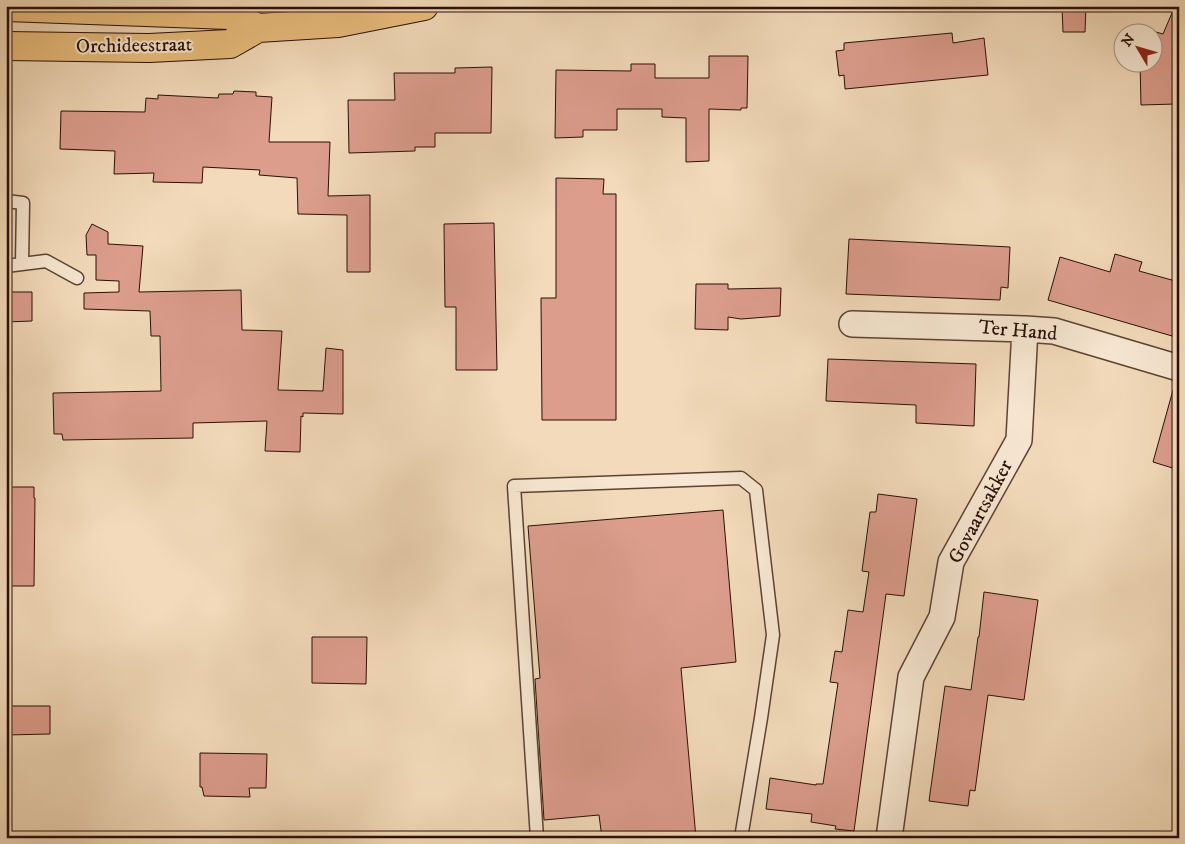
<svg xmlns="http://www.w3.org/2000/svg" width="1185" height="844" viewBox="0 0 1185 844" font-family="'IM FELL DW Pica',serif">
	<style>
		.building { fill: #dc9d8d; stroke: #2a0f06 }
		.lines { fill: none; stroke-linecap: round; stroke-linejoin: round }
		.service-casing { stroke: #5c4233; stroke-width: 15 }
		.minor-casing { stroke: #5c4233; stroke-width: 28 }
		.primary-casing { stroke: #2a0f06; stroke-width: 30 }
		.service { stroke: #f7e7d2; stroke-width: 12 }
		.minor { stroke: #f7e7d2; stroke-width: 25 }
		.primary { stroke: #e9bd7d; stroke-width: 28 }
		.labels { text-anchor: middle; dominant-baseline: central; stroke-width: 4; stroke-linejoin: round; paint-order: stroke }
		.street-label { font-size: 20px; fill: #2a0f06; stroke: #f7e7d2 }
	</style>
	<rect width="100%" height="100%" fill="#f2daba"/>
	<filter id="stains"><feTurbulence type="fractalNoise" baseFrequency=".004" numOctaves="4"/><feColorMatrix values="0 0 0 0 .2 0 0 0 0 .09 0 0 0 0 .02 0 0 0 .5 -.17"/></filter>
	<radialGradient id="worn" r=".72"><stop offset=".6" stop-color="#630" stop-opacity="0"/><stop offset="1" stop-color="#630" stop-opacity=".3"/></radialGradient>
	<path class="building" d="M1062 6H1086L1085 32H1063Z
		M1175 6H1179V63L1175 62 1176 104 1141 105 1140 62H1152V32H1148L1149 30 1163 34Z
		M952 33 953 43 984 38 988 75 845 89 844 75 839 76 836 51 844 50V43Z
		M709 56H748L747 108H741V110L709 109V161L686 162V118L662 117V109H617V130H583V137L555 138 556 70 631 71V64H655V78H709Z
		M492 67 491 133H435V147H415V151L349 153 348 100H395L394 73H455V68Z
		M234 91 256 92V96L272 97 269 142H330L328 196 370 195V272H347V215L298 214 297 178 259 175 260 170 203 167 202 183 153 182 154 173 114 174 115 151 60 149 61 111 145 112 146 98 158 99V95L218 98 219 94H233Z
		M556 178 604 179 603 194H616V420H542L541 298H556Z
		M494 223 497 370H456V307H445L444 224Z
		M92 224 108 232V244L143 246 139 292 241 290 242 330 282 331 278 390 323 391 326 348 343 350V414L303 413V417L301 416 300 452 265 451 267 421 193 423V438L63 440 62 434H54L53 393 161 391 160 336H151L150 311 84 309V293L119 292V281L96 280V255H87L86 235Z
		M849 239 1010 247 1008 288 1001 287 1000 300 846 294Z
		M1115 254 1142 262 1139 271 1179 282V338L1048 300 1060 257 1110 272Z
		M696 284H728V289L781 288 780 316 741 319 728 317V330L695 329Z
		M6 292H32V321L6 322Z
		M828 359 976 364 974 426 916 423V405L826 401Z
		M1173 390 1179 391V470L1153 462Z
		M6 487H34V498H35L34 586H6Z
		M878 494 917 499 904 596 886 594 854 831 835 829 836 826 811 822 812 814 766 809 770 778 816 785V784H823L838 683 830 682 835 651 842 652 848 610 863 612 869 572 862 571 870 512H876Z
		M723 510 736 662 681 668 696 838H602L599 815 544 820 535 679 540 678 528 526Z
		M984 592 1038 600 1024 700 988 695 975 791 970 790 968 806 929 801 945 686 971 690 978 637H979Z
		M312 637H367L366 684 312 683Z
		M6 706H50V734L6 735Z
		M200 753 267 754 266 788H249L250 797 204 796 202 787H200Z"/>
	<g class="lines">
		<defs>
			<path id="service" d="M6 201 23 203 22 264 6 266
				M22 264 46 261 77 278
				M537 838 514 486 741 478 756 490 773 635 761 718 741 838"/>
			<path id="minor" d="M852 324 1025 329 1054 331 1179 368
				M889 838 911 677 942 617 951 562 1019 440 1025 329"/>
			<path id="primary" d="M6 7 229 15 258 28
				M6 46 149 48 230 44 258 28 338 23 424 6"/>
		</defs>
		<use href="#service" class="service-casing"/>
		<use href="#minor" class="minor-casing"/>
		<use href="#primary" class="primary-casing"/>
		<use href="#service" class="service"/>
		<use href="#minor" class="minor"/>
		<use href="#primary" class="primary"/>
	</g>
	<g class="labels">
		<g class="street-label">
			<text transform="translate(134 46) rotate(-1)">Orchideestraat</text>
			<text transform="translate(1018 331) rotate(5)">Ter Hand</text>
			<text transform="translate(981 512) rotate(-62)">Govaartsakker</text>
		</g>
	</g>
	<rect width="1185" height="844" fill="none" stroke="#f2daba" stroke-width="25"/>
	<rect x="8" y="8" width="1170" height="829" fill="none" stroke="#2a0f06" stroke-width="2.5"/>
	<rect x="12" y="12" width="1160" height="819" fill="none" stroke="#2a0f06"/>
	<g transform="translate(1138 48) rotate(308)"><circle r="24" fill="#f7e7d2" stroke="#a59180"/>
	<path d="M0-4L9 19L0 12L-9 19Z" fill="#8f2418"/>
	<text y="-8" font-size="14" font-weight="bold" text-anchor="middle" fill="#2a0f06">N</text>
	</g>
	<rect width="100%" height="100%" filter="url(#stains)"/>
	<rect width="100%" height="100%" fill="url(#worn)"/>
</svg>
